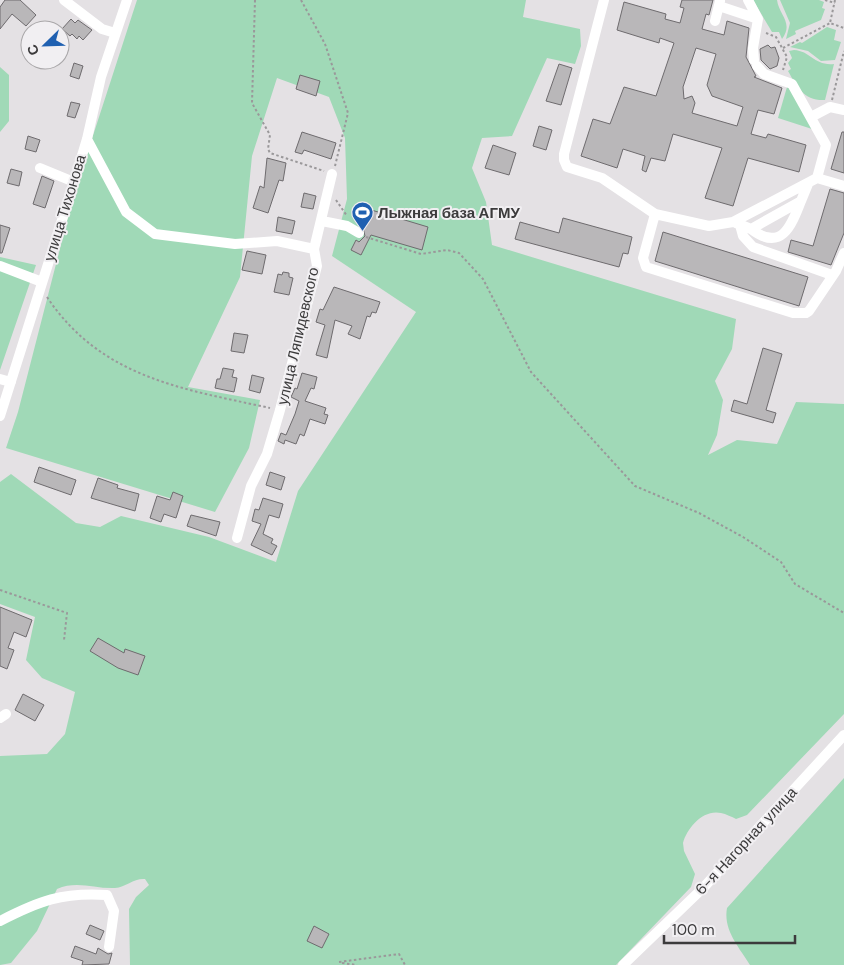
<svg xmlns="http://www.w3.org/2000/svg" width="844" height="965" viewBox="0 0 844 965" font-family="'DM Sans',sans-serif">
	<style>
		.green { fill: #a0d9b7 }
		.building { fill: #b9b7b9; stroke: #6e6b6e; fill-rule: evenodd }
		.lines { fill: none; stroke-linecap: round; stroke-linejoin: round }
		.path { stroke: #9a989a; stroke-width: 2; stroke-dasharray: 2.5 2.5; stroke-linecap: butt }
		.minor { stroke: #fff; stroke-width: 10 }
		.labels { text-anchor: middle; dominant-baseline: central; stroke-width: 4; stroke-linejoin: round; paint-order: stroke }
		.street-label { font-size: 15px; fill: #3c3b3c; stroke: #f1eff2 }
		.poi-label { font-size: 15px; font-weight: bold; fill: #3c3b3c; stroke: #f1eff2; text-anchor: start }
	</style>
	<rect width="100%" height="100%" fill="#e4e1e4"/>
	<path class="green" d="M137 0H526L523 17 580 29 581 46 575 64 547 58 512 136 482 138 472 168 486 202 492 245 736 319 732 349 715 381 723 400 717 435 708 455 737 440 777 444 796 402 844 404V714L747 815 736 819C732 817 726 814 721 813 703 809 687 828 683 843L684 851 695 874 691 887 616 965H130L129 909 136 897 149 885 145 879C134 878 126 887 115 888 95 889 77 880 57 889L37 931 11 963 0 965V756L47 754 65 734 75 692 42 678 26 660 35 617 0 604V482L11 474 76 523 100 527 121 516 209 537 276 562 298 491 416 312 332 256 347 199 345 138 329 97 277 78 252 156 240 277 188 387 260 400 249 448 215 512 6 448 18 412 74 194Z
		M753 0H777C779 15 794 23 782 39L779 32H772Z
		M780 0H819L824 2 822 8 825 9 821 20 795 31 796 34 786 39 790 23Z
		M827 27 836 30 834 40 841 42 835 60 821 61 808 51 790 47 800 42 802 43Z
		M794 50C811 51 814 66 834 64L825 100C804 101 797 87 788 71L791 69 788 63 792 58 789 51Z
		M0 67 9 75V121L0 132Z
		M787 87H790L812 129 778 118Z
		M0 257 36 265 0 370Z
		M844 778V965H750C739 947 723 930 727 908Z"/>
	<path class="building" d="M5 0H20L36 15 26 26 12 14 0 29V7Z
		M682 0H713L709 15 706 14 702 29 724 35 727 21 749 28 746 57 756 76 754 77 782 88 774 114 758 110 751 134 766 138 768 134 806 145 799 172 748 158 733 206 705 198 722 148 673 134 665 161 651 158 646 172 642 170 645 156 623 149 617 168 581 156 593 119 610 124 624 87 656 96 674 43 660 38 659 43 617 30 624 2 666 14 665 19 680 23 684 8 680 7ZM696 48 716 54 707 85 712 96 743 107 737 126 692 113 695 103 692 96 684 99 683 87Z
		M71 19 75 23 78 20 92 30 83 40 79 36 77 39 72 34 70 36 62 29Z
		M768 45 771 48 775 47 779 58 777 66 770 69 761 60 760 49Z
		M74 63 83 66 79 79 70 76Z
		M559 64 572 68 561 105 546 101Z
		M300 75 320 81 316 96 296 89Z
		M71 102 80 104 75 118 67 116Z
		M539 126 552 130 546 150 533 146Z
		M302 132 336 143 331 159 304 150 302 154 295 152Z
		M842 132H844V173L831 169Z
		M28 136 40 140 36 152 25 149Z
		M493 145 516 153 509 175 485 168Z
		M267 158 286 163 283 181 279 180 268 213 253 208 260 186 264 188Z
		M11 169 22 172 19 186 7 183Z
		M42 176 54 181 45 208 33 204Z
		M830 189 844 193V233L831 265 788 252 791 240 813 246Z
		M304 193 316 196 313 209 301 207Z
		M368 209 428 227 422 250 371 235 361 255 351 250 356 240 359 242 365 236 363 228Z
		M278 217 295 221 292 234 276 231Z
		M563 218 632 237 628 254 623 253 619 267 515 239 520 222 559 233Z
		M0 225 10 228 2 253H0Z
		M663 232 808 277 799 306 655 261Z
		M247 251 266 255 262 274 242 270Z
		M283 272 289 273V277L293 278 289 295 274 292 278 274 282 275Z
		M334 287 380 302 376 313 372 312 370 317 367 316 360 339 348 334 352 326 335 320 327 358 316 355 325 325 316 322 320 309 323 310Z
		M234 333 248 335 244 353 231 351Z
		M763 348 782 354 766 410 776 413 773 423 731 411 734 400 747 404Z
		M223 368 234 370 232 377 237 378 234 392 215 388 217 379H220Z
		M302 373 317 377 314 389 311 388 305 401 326 408 324 414 328 415 325 424 310 419 304 436 300 434 296 444 285 440 284 444 278 441 281 433 286 435 295 414 299 401 291 397 295 388 297 389Z
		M252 375 264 378 260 393 249 390Z
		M39 467 76 480 71 495 34 482Z
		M270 472 285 477 281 490 266 485Z
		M98 478 118 485 117 488 139 494 135 511 91 498Z
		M173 492 183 496 176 518 164 514 161 522 150 518 157 496 170 500Z
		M263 498 283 504 279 518 269 515 263 534 273 539 271 543 277 546 272 555 251 545 261 524 252 521 255 509 259 510Z
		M191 515 220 522 216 536 187 526Z
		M0 607 32 620 26 637 14 632 8 648 14 650 7 669 0 666Z
		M98 638 124 653 125 649 145 656 138 675 118 668 90 651Z
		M23 694 44 705 35 721 15 710Z
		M90 925 104 931 100 940 86 934Z
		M314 926 329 934 322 948 307 941Z
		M75 946 96 954 98 948 108 954 112 953 109 964 82 965 83 961 71 957Z"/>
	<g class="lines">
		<path class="path" d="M255 0 252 103 270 135 268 149 270 153 324 171
			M301 0 325 44 348 113 335 166
			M825 0 835 3
			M835 0 830 23 844 28
			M766 33 776 37 787 57 783 70
			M783 48 830 23
			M832 100 844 51
			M336 200 347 216
			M366 237 421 254 447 250 459 253 483 279 531 372 635 486 699 513 743 537 781 562 795 584 844 613
			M47 297C101 378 183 389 270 408
			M0 590 67 613 64 640
			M339 962 399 954 405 965
			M342 963 357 965"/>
		<path class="minor" d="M64 0 102 29 115 33
			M604 0 564 154V160L567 167 602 178 655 214 709 226 733 222 817 178 844 186
			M748 0 758 19 753 48 754 60
			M719 6 758 19
			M715 21 720 1
			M757 66 764 74 792 84 826 145 817 178
			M811 117 830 107 844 110
			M87 139 126 212 155 234 235 244 277 241 314 249
			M40 168 74 182
			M655 214 643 258 646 267 793 313H806L809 311 836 271 844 253
			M322 221 347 226 359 233
			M736 223 751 229 801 201 808 184
			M740 225 743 236 753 247 832 275
			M751 229C781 252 791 227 801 201
			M0 266 42 282
			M0 379 11 382
			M0 416 74 182 87 139 101 77 127 0
			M237 538 251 486 267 454 280 410 317 266 314 249 332 174
			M0 718 6 714
			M0 921C39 901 62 892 107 895L114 911 109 947
			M623 965 704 887 844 735"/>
	</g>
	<defs>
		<symbol id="stadium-pin" viewBox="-11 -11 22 30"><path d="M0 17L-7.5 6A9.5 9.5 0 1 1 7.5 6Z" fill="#1f60b1" stroke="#f1eff2"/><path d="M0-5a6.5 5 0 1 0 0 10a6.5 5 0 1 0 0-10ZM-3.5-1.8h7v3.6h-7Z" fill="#fff"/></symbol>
	</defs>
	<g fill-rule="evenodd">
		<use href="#stadium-pin" x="350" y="200" width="25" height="34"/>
	</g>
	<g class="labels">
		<g class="street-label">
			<text transform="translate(65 208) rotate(-73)">улица Тихонова</text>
			<text transform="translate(298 336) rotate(-77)">улица Ляпидевского</text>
			<text transform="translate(746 841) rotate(-47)">6-я Нагорная улица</text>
		</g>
		<g class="poi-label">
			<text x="378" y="213">Лыжная база АГМУ</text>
		</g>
	</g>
	<g transform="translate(45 45) rotate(247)"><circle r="24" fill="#f1eff2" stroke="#a9a7a9"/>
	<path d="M0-4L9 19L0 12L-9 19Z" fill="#1f60b1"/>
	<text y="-8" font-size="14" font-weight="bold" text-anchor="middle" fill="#3c3b3c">С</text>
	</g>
	<path d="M664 935v8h131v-8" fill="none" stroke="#3c3b3c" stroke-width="2.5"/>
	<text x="672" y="935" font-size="15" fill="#3c3b3c" stroke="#f1eff2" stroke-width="4" paint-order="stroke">100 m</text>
</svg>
